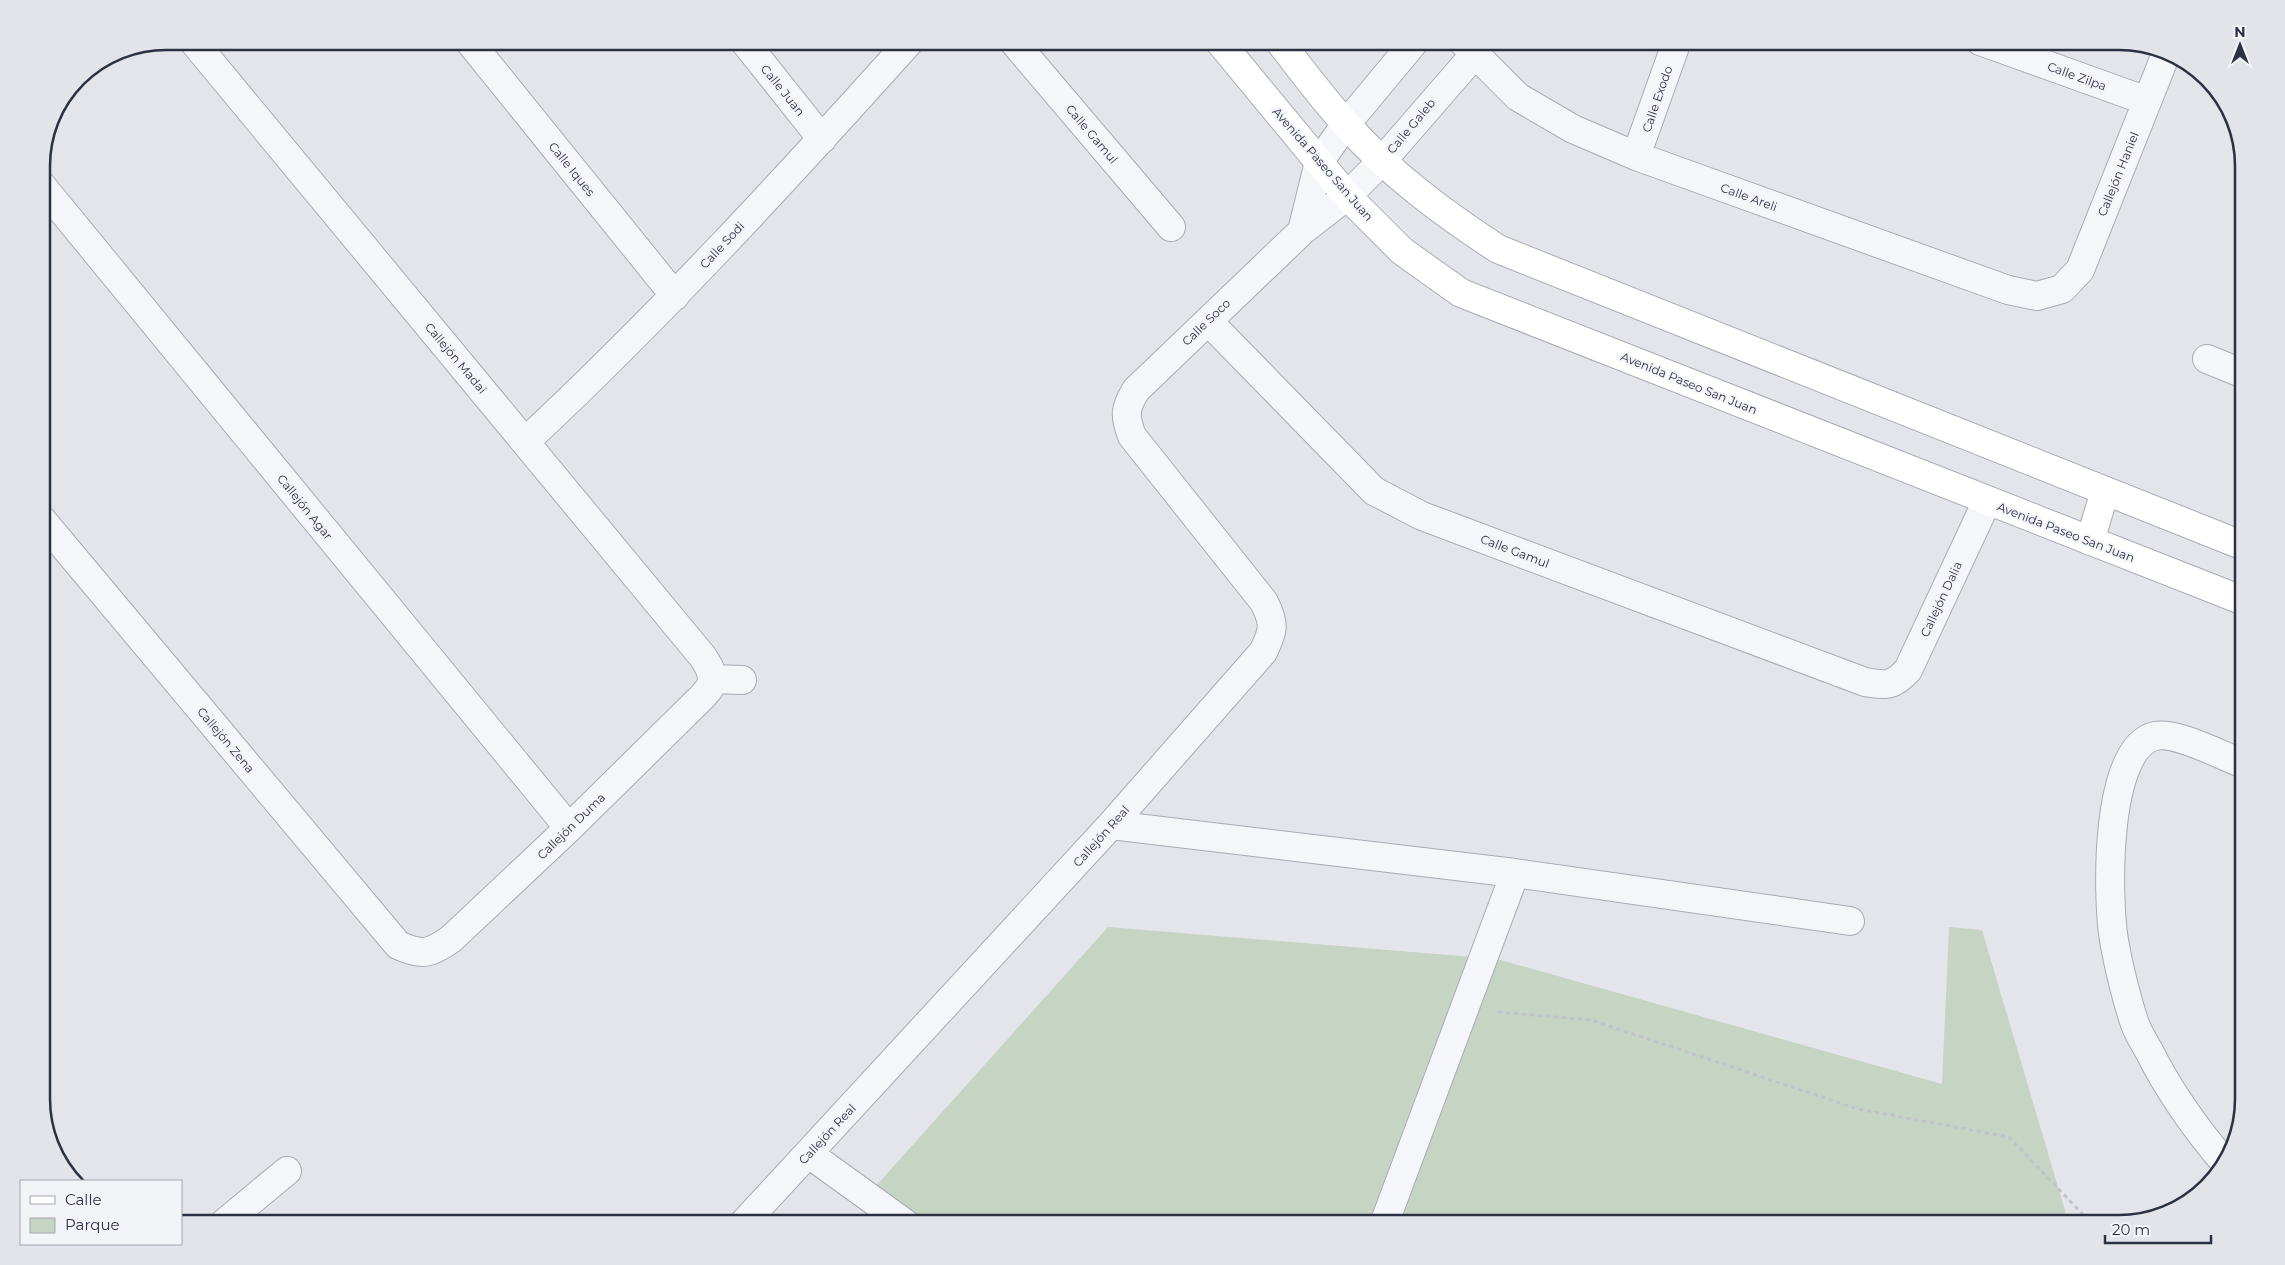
<svg xmlns="http://www.w3.org/2000/svg" width="2285" height="1265" viewBox="0 0 2285 1265" font-family="Montserrat,sans-serif">
	<style>
		.green { fill: #c6d4c4 }
		.lines { fill: none; stroke-linecap: round; stroke-linejoin: round }
		.street-casing { stroke: #a8abb5; stroke-width: 30 }
		.secondary-casing { stroke: #a8abb5; stroke-width: 30 }
		.path { stroke: #c0c3ca; stroke-width: 3; stroke-dasharray: 4 4; stroke-linecap: butt }
		.street { stroke: #f5f6f9; stroke-width: 28 }
		.secondary { stroke: #fff; stroke-width: 28 }
		.labels { text-anchor: middle; dominant-baseline: central; stroke-width: 4; stroke-linejoin: round; paint-order: stroke }
		.street-label { font-size: 12px; fill: #2b3143; stroke: #f2f4f8 }
		.rim { fill: none; stroke: #2b3143; stroke-width: 2.5 }
	</style>
	<rect width="100%" height="100%" fill="#e3e5eb"/>
	<path class="green" d="M1108 927 1497 959 1942 1084 1949 927 1982 930 2069 1224H881L858 1206Z"/>
	<g class="lines">
		<defs>
			<path id="street" d="M193 41 703 657 709 667 713 679
				M469 41 675 296
				M744 41 822 139
				M1013 41 1171 227
				M1462 41 1518 97 1573 129 1636 156 2008 290 2037 296 2062 289 2080 270 2166 54
				M1980 41 2147 101
				M1636 156 1677 41
				M42 186 569 828
				M1302 231 1319 162 1346 124 1415 41
				M1208 321 1374 491 1422 516 1865 682C1887 686 1893 686 1908 670L1987 501
				M2207 359 2244 374
				M526 441C661 315 786 179 910 41
				M42 520 398 945C422 956 430 954 451 939L569 828 702 697 709 689 713 679
				M713 679 742 680
				M1111 825 1515 873 1850 921
				M809 1154 906 1224
				M2225 1163C2196 1129 2169 1091 2149 1051 2144 1042 2138 1033 2135 1024 2127 1001 2118 964 2114 940 2107 899 2104 748 2155 736 2176 731 2222 756 2244 764
				M223 1224 287 1171
				M743 1224 1111 825 1263 652C1274 630 1275 624 1264 602L1132 436C1124 415 1125 408 1136 390L1302 231 1347 196 1382 161 1474 55
				M1384 1224 1515 873"/>
			<path id="secondary" d="M1219 41 1347 196 1402 251 1461 293 2244 601
				M1279 41C1301 69 1322 98 1346 124 1390 174 1443 213 1498 249L2244 546
				M2090 541 2105 491"/>
		</defs>
		<use href="#street" class="street-casing"/>
		<use href="#secondary" class="secondary-casing"/>
		<path class="path" d="M1498 1012 1591 1020 1858 1109 2009 1137 2092 1224"/>
		<use href="#street" class="street"/>
		<use href="#secondary" class="secondary"/>
	</g>
	<g class="labels">
		<g class="street-label">
			<text transform="translate(2077 76) rotate(20)">Calle Zilpa</text>
			<text transform="translate(783 90) rotate(51)">Calle Juan</text>
			<text transform="translate(1657 99) rotate(-71)">Calle Exodo</text>
			<text transform="translate(1411 126) rotate(-50)">Calle Galeb</text>
			<text transform="translate(1092 134) rotate(50)">Calle Gamul</text>
			<text transform="translate(1323 164) rotate(49)">Avenida Paseo San Juan</text>
			<text transform="translate(572 169) rotate(51)">Calle Iques</text>
			<text transform="translate(2118 174) rotate(-68)">Callejón Haniel</text>
			<text transform="translate(1749 197) rotate(20)">Calle Areli</text>
			<text transform="translate(722 245) rotate(-47)">Calle Sodi</text>
			<text transform="translate(1206 322) rotate(-44)">Calle Soco</text>
			<text transform="translate(456 358) rotate(50)">Callejón Madai</text>
			<text transform="translate(1689 383) rotate(22)">Avenida Paseo San Juan</text>
			<text transform="translate(305 507) rotate(51)">Callejón Agar</text>
			<text transform="translate(2066 532) rotate(21)">Avenida Paseo San Juan</text>
			<text transform="translate(1515 551) rotate(21)">Calle Gamul</text>
			<text transform="translate(1941 599) rotate(-65)">Callejón Dalia</text>
			<text transform="translate(226 740) rotate(50)">Callejón Zena</text>
			<text transform="translate(571 826) rotate(-44)">Callejón Duma</text>
			<text transform="translate(1101 836) rotate(-48)">Callejón Real</text>
			<text transform="translate(827 1134) rotate(-47)">Callejón Real</text>
		</g>
	</g>
	<path d="M0 0H2285V1265H0ZM166 50H2119A116 116 0 0 1 2235 166V1099A116 116 0 0 1 2119 1215H166A116 116 0 0 1 50 1099V166A116 116 0 0 1 166 50Z" fill="#e2e4ea" fill-rule="evenodd"/>
	<path class="rim" d="M166 50H2119A116 116 0 0 1 2235 166V1099A116 116 0 0 1 2119 1215H166A116 116 0 0 1 50 1099V166A116 116 0 0 1 166 50Z"/>
	<rect x="20" y="1180" width="162" height="65" fill="#f2f4f8" stroke="#a2a6b0"/>
	<rect x="30" y="1196" width="25" height="8" fill="#ffffff" stroke="#a2a6b0"/>
	<text x="65" y="1205" font-size="15" fill="#2b3143">Calle</text>
	<rect x="30" y="1218" width="25" height="15" fill="#c6d4c4" stroke="#a2a6b0"/>
	<text x="65" y="1230" font-size="15" fill="#2b3143">Parque</text>
	<g transform="translate(2240 45)" stroke="#f2f4f8" stroke-width="4" paint-order="stroke">
	<path d="M0-4L9 19L0 12L-9 19Z" fill="#2b3143"/>
	<text y="-8" font-size="14" font-weight="bold" text-anchor="middle" fill="#2b3143">N</text>
	</g>
	<path d="M2105 1235v8h106v-8" fill="none" stroke="#2b3143" stroke-width="2.5"/>
	<text x="2112" y="1235" font-size="15" fill="#2b3143" stroke="#f2f4f8" stroke-width="4" paint-order="stroke">20 m</text>
</svg>
